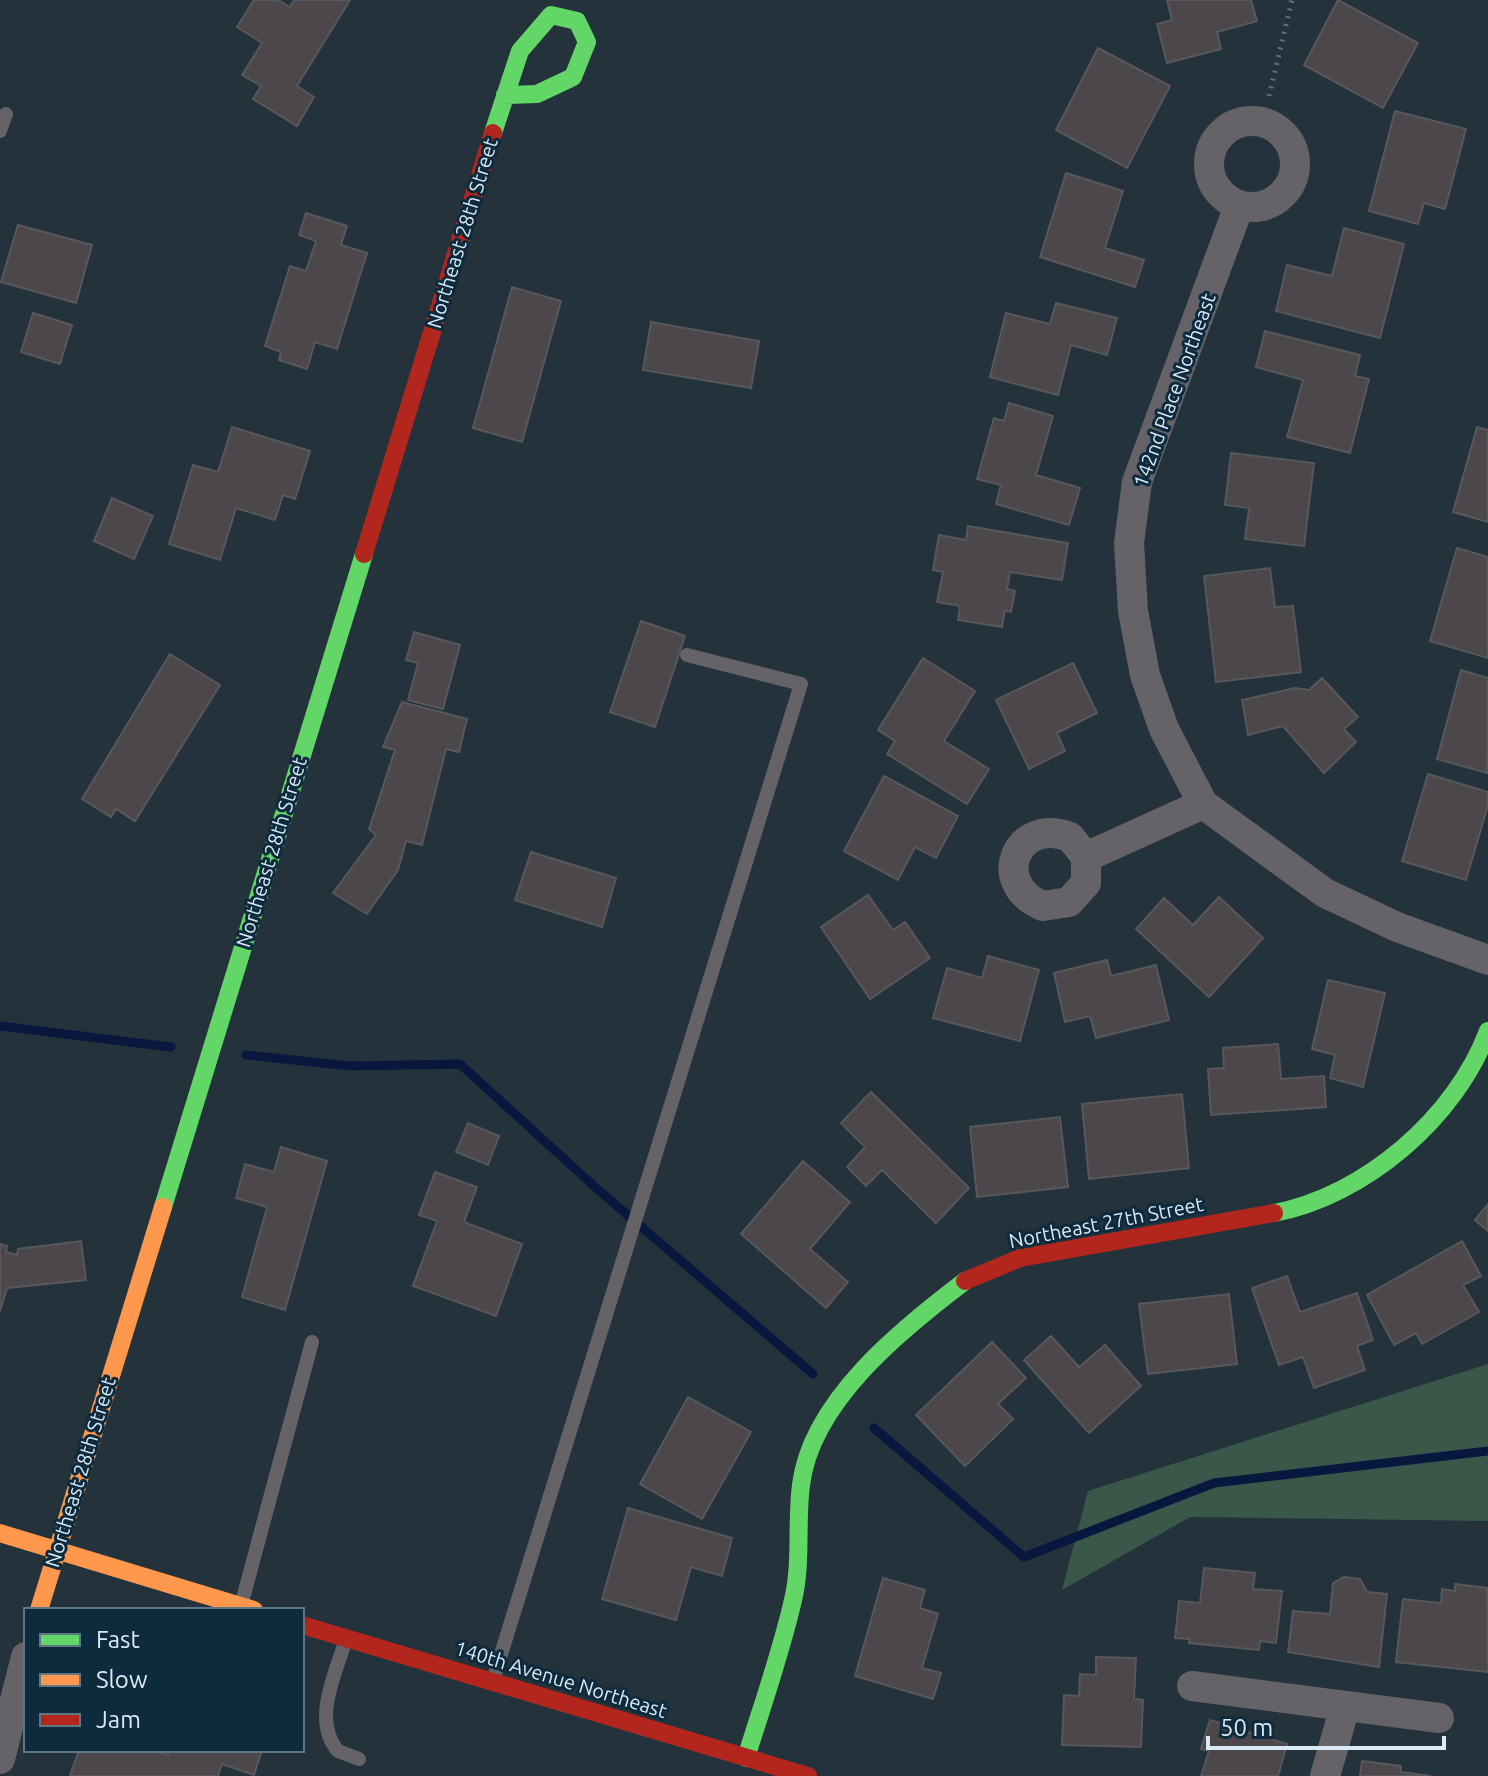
<svg xmlns="http://www.w3.org/2000/svg" width="1488" height="1776" viewBox="0 0 1488 1776" font-family="Ubuntu,sans-serif">
	<style>
		.green { fill: #3a5849 }
		.lines { fill: none; stroke-linecap: round; stroke-linejoin: round }
		.stream { stroke: #08173d; stroke-width: 9 }
		.building { fill: #4c474a; stroke: #58575b; stroke-width: 2 }
		.path { stroke: #696b6e; stroke-width: 5; stroke-dasharray: 2 6; stroke-linecap: butt }
		.lane { stroke: #656367; stroke-width: 14 }
		.street { stroke: #656367; stroke-width: 30 }
		.fast { stroke: #63d668; stroke-width: 18 }
		.slow { stroke: #ff974d; stroke-width: 18 }
		.jam { stroke: #b3261e; stroke-width: 18 }
		.labels { text-anchor: middle; dominant-baseline: central; stroke-width: 6; stroke-linejoin: round; paint-order: stroke }
		.street-label { font-size: 20px; fill: #d9e9f6; stroke: #0e2a3d }
	</style>
	<rect width="100%" height="100%" fill="#24323c"/>
	<path class="green" d="M1488 1364V1521L1190 1517 1062 1590 1088 1491Z"/>
	<g class="lines">
		<path class="stream" d="M0 1026 171 1047
			M246 1055 350 1066 460 1064 595 1187 813 1374
			M874 1428 1024 1557 1214 1483 1488 1451"/>
	</g>
	<path class="building" d="M254 0H278L290 7 294 0H350L297 86 314 97 297 126 253 99 261 86 242 75 262 43 237 27Z
		M1167 0H1251L1257 21 1217 32 1221 49 1167 63 1157 24 1172 20Z
		M1338 0 1418 43 1383 108 1304 65Z
		M1098 48 1170 86 1127 168 1056 130Z
		M1395 111 1466 129 1445 209 1424 203 1418 224 1369 211Z
		M1066 173 1123 191 1105 248 1144 260 1135 287 1040 257Z
		M306 213 347 226 341 245 367 253 337 349 315 342 307 369 279 360 281 352 265 346 290 266 306 271 316 241 299 235Z
		M18 225 92 245 76 303 1 282Z
		M1344 228 1404 244 1380 338 1276 311 1287 265 1332 276Z
		M512 287 561 301 522 442 473 428Z
		M1056 303 1117 318 1107 355 1071 345 1058 395 990 377 1006 313 1050 324Z
		M33 313 72 325 60 364 21 352Z
		M651 322 759 341 751 388 643 370Z
		M1265 331 1360 355 1355 376 1369 379 1350 453 1287 437 1303 380 1256 367Z
		M1009 403 1053 416 1036 475 1080 488 1069 525 996 504 1001 485 977 479 994 418 1004 421Z
		M232 427 310 451 295 499 283 495 275 520 236 508 220 560 169 544 193 465 218 472Z
		M1477 427 1488 430V522L1453 512Z
		M1231 453 1314 463 1304 546 1245 539 1249 508 1225 505Z
		M112 498 153 516 134 559 94 541Z
		M968 526 1068 543 1062 580 1010 572 1007 589 1015 591 1011 612 1005 610 1002 627 958 620 960 606 937 602 943 572 933 570 939 535 966 540Z
		M1457 548 1488 557V658L1430 641Z
		M1270 568 1275 607 1293 606 1301 672 1216 682 1204 576Z
		M641 621 685 636 655 727 610 712Z
		M414 632 460 645 443 709 408 700 418 663 406 660Z
		M170 654 220 685 135 821 116 809 111 817 82 799Z
		M923 658 975 691 944 741 989 769 967 804 887 754 895 741 878 730Z
		M1073 663 1097 713 1057 733 1065 751 1029 769 996 700Z
		M1461 670 1488 678 1487 773 1437 759Z
		M1322 678 1358 717 1344 729 1356 742 1324 773 1283 726 1248 735 1242 700 1295 688 1309 690Z
		M402 702 467 719 459 752 446 749 422 845 406 841 398 870 367 914 333 893 376 835 369 829 395 750 383 747Z
		M1428 774 1488 792V805L1466 880 1402 861Z
		M884 776 958 816 936 858 915 847 898 880 844 851Z
		M531 852 616 878 602 927 515 900Z
		M868 895 893 930 905 922 930 958 870 999 821 927Z
		M1219 897 1263 938 1209 997 1136 929 1164 898 1193 925Z
		M988 956 1039 970 1020 1041 933 1018 947 968 982 978Z
		M1107 960 1111 976 1156 965 1169 1020 1096 1038 1090 1016 1065 1022 1054 973Z
		M1328 980 1385 993 1363 1087 1330 1078 1335 1055 1312 1049Z
		M1278 1044 1281 1079 1324 1076 1326 1107 1211 1115 1208 1069 1224 1068 1223 1048Z
		M871 1092 969 1188 936 1223 882 1170 866 1186 847 1167 865 1147 841 1123Z
		M1182 1094 1189 1168 1089 1179 1082 1104Z
		M1060 1117 1068 1187 977 1197 970 1127Z
		M468 1123 499 1136 488 1165 456 1152Z
		M281 1147 327 1161 285 1310 242 1297 267 1207 236 1198 245 1164 274 1172Z
		M803 1161 850 1202 810 1249 848 1282 826 1308 741 1234Z
		M435 1172 477 1187 464 1222 522 1244 496 1316 413 1286 437 1221 419 1215Z
		M1488 1204V1231L1475 1220Z
		M81 1241 86 1280 7 1288 0 1311V1244L7 1246 6 1252 17 1255 18 1249Z
		M1462 1241 1481 1276 1463 1285 1479 1312 1422 1344 1416 1333 1394 1345 1367 1295Z
		M1287 1276 1300 1312 1357 1293 1373 1340 1357 1346 1365 1370 1314 1388 1303 1357 1279 1365 1252 1288Z
		M1229 1294 1237 1364 1148 1374 1139 1304Z
		M1051 1336 1079 1367 1105 1345 1141 1386 1089 1433 1024 1360Z
		M992 1342 1026 1378 998 1404 1013 1419 965 1466 916 1415Z
		M688 1397 751 1432 702 1519 640 1484Z
		M628 1508 732 1538 722 1576 691 1567 676 1620 602 1599Z
		M1204 1568 1255 1573 1253 1589 1282 1591 1276 1643 1260 1641 1259 1650 1189 1643V1639L1175 1638 1179 1601 1200 1603Z
		M1344 1577 1360 1579 1367 1592 1387 1594 1379 1667 1288 1652 1293 1611 1330 1614 1333 1583Z
		M883 1578 925 1590 920 1608 938 1614 922 1668 941 1673 933 1699 855 1676Z
		M1455 1584 1487 1588 1488 1672 1396 1662 1403 1599 1441 1603 1442 1589 1455 1591Z
		M1096 1657 1136 1658 1134 1699 1143 1700 1141 1747 1062 1745 1064 1695 1079 1696 1080 1674 1096 1675Z
		M1210 1720 1287 1744 1278 1776H1201L1209 1751 1201 1749Z
		M79 1750H153L168 1755 170 1750H262L254 1775 222 1764 218 1776H70Z
		M1362 1761 1401 1766V1772L1431 1776H1360Z"/>
	<g class="lines">
		<path class="path" d="M1269 96 1292 0"/>
		<path class="lane" d="M0 131 6 114
			M242 1602 312 1342
			M345 1642C335 1675 312 1721 338 1751L359 1759
			M494 1677 801 684 687 655"/>
		<path class="street" d="M1209 164a43 43 0 1 1 86 0a43 43 0 1 1-86 0Z
			M1239 206 1137 482 1129 543 1133 611 1145 675 1164 729 1203 804 1325 893 1397 927 1488 960
			M1086 857V883L1069 902 1043 906C989 884 1016 816 1070 837L1086 857 1203 804
			M1192 1686 1439 1718
			M0 1759 26 1657
			M1325 1776 1345 1707"/>
		<path class="fast" d="M493 133 520 51 551 15 577 21 587 42 573 77 537 94 505 95
			M163 1207 364 554
			M1274 1213C1365 1196 1456 1117 1488 1031
			M746 1758C762 1706 781 1653 793 1600 802 1563 796 1522 801 1485 811 1401 903 1328 965 1281"/>
		<path class="slow" d="M0 1533 254 1610
			M39 1610 163 1207"/>
		<path class="jam" d="M364 554 493 133
			M965 1281 1020 1258 1274 1213
			M302 1625 808 1776"/>
	</g>
	<g class="labels">
		<g class="street-label">
			<text transform="translate(462 233) rotate(-73)">Northeast 28th Street</text>
			<text transform="translate(1174 390) rotate(-70)">142nd Place Northeast</text>
			<text transform="translate(271 852) rotate(-73)">Northeast 28th Street</text>
			<text transform="translate(1106 1222) rotate(-11)">Northeast 27th Street</text>
			<text transform="translate(80 1472) rotate(-73)">Northeast 28th Street</text>
			<text transform="translate(561 1679) rotate(17)">140th Avenue Northeast</text>
		</g>
	</g>
	<rect x="24" y="1608" width="280" height="144" fill="#0e2a3d" stroke="#5f7687" stroke-width="2"/>
	<rect x="40" y="1634" width="40" height="12" fill="#63d668" stroke="#5f7687" stroke-width="2"/>
	<text x="96" y="1648" font-size="24" fill="#d9e9f6">Fast</text>
	<rect x="40" y="1674" width="40" height="12" fill="#ff974d" stroke="#5f7687" stroke-width="2"/>
	<text x="96" y="1688" font-size="24" fill="#d9e9f6">Slow</text>
	<rect x="40" y="1714" width="40" height="12" fill="#b3261e" stroke="#5f7687" stroke-width="2"/>
	<text x="96" y="1728" font-size="24" fill="#d9e9f6">Jam</text>
	<path d="M1208 1736v12h236v-12" fill="none" stroke="#d9e9f6" stroke-width="4"/>
	<text x="1220" y="1736" font-size="24" fill="#d9e9f6" stroke="#0e2a3d" stroke-width="6" paint-order="stroke">50 m</text>
</svg>
